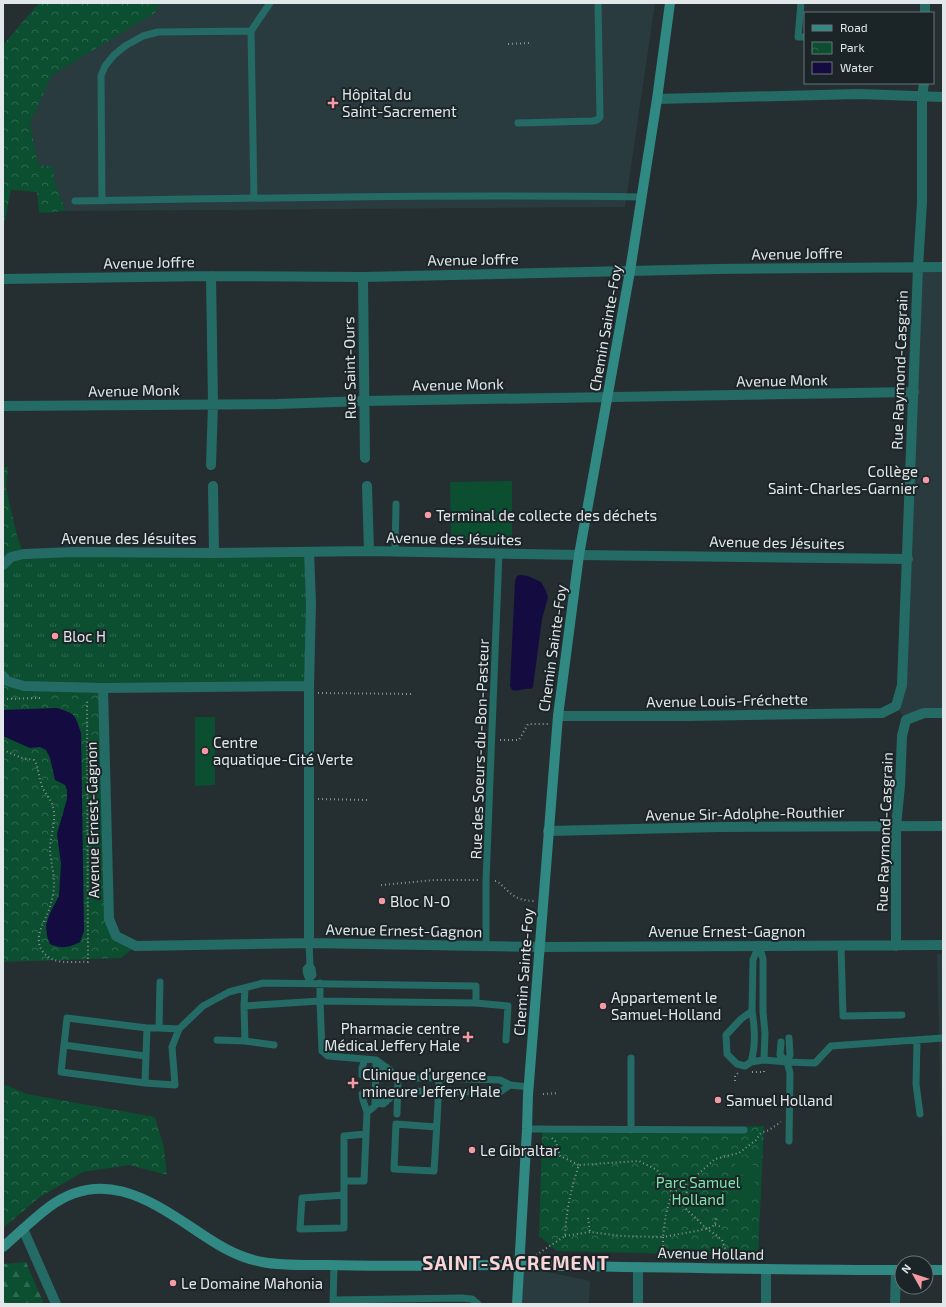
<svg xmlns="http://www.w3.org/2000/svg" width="946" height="1307" viewBox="0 0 946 1307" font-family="'Exo 2',sans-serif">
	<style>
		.built { fill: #2a3b3f }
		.grass { fill: url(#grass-tufts) }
		.forest { fill: url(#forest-firs) }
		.park { fill: url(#park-crowns) }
		.garden { fill: #0b4e30 }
		.water { fill: #140c41 }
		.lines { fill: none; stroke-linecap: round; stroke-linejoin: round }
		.path { stroke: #8b9295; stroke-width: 2; stroke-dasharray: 1 3; stroke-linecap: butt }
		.service { stroke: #246b66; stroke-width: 7 }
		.minor { stroke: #246b66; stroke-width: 10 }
		.secondary { stroke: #308983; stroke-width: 10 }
		.poi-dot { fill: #f49aa4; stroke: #1b2427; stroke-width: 1.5 }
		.labels { text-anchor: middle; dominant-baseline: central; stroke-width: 4; stroke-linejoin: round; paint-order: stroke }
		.poi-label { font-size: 15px; fill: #e2e7e9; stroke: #1b2427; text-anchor: start }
		.street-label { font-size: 15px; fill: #e2e7e9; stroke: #1b2427 }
		.park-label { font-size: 15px; fill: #7fe4ac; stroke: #1b2427 }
		.district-label { font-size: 19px; font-weight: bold; letter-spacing: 1px; fill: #f8d5d7; stroke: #1b2427 }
	</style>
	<defs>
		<pattern id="grass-tufts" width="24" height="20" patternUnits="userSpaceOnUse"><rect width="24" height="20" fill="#0b4e30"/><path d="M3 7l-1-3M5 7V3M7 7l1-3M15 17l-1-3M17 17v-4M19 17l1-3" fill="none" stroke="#2e684e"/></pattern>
		<pattern id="forest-firs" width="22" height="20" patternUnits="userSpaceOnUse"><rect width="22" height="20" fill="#0b4e30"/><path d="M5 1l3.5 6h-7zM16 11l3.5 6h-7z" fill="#2e684e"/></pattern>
		<pattern id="park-crowns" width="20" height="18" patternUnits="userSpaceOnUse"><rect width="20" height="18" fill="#0b4e30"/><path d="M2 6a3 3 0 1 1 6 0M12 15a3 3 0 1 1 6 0" fill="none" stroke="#2e684e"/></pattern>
	</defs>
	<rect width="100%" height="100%" fill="#252e31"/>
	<path class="built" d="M157 3H655L625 207 66 211 54 180 35 176 23 93Z
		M918 267H943V713L906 720 896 706Z
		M937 954H943V1186Z
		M520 1266 590 1281 589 1304H517Z"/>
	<path class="grass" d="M309 552V686H24L3 676V565L11 557Z"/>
	<path class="forest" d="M26 1262 44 1304H3V1264Z"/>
	<path class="park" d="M39 3H160L155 13 52 75 30 123 38 165 53 167 54 180 66 211 39 213 37 192 11 190 3 230V45Z
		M3 467H8L6 488 17 536 24 554 3 565Z
		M3 676 7 681 103 688 109 919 116 936 136 946 121 958 3 962Z
		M3 1084 27 1094 155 1117 164 1148 167 1175 129 1165 83 1172 40 1197 3 1228Z
		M764 1126 758 1256 557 1251 539 1236 542 1132Z"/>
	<path class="garden" d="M512 481V538L451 539 450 482Z
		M195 717H215V785L195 786Z
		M745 1155 756 1170 745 1178H755V1197H741V1178H745L734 1163Z"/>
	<path class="water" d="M520 575 528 576 541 582 546 591 548 597 542 619 533 687 531 689C524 688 518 692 512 690L510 686 515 581 517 576Z
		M57 708C76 714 75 715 81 733L84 931 80 942C67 948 63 949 50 944L47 936 46 925 50 913 59 896 61 864 57 834 67 799V790L65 785 55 780 50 758 46 750 40 747 30 748 3 736V710Z"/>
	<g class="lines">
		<path class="path" d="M508 44 529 43
			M318 693 413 694
			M3 699 40 698
			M500 740H519L528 724H548
			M3 750 22 758 34 760C39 768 38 774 41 783 43 792 51 798 53 807 57 821 50 835 50 849 50 860 54 871 54 882 54 889 53 897 51 903 48 919 31 936 43 952 54 966 73 961 88 962L87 699
			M318 799 369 800
			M495 881H497C511 893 513 900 534 901
			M381 885 435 880H478
			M752 1072H764V1068
			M735 1081V1076L738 1073
			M543 1094 558 1093
			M552 1138 556 1142 560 1156
			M536 1151 560 1156 579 1165
			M667 1184 678 1180 686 1185 687 1197 682 1205
			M588 1218 590 1232
			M715 1225 722 1227
			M565 1236 590 1232 622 1236 663 1237 666 1213 672 1193 686 1185 715 1159 739 1153 756 1140 761 1133 769 1130 781 1122
			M536 1255 565 1236C566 1212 571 1188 579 1165L639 1161 657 1170 672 1193 682 1205 707 1229 716 1235 722 1240 725 1248 726 1259
			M663 1258V1237L707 1229 715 1225 716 1218"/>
		<path class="service" d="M801 3 798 37H805
			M518 123 593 121 597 120 600 117 598 3
			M254 198 251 31 270 3
			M75 201C264 198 453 194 641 197
			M102 201 101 76 105 66 114 55 125 46 143 36 158 32 251 31
			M395 551 396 504
			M309 943 310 965 312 969 313 975 309 979
			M759 945 763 959V1012L765 1033 764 1060 787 1062 815 1063 831 1046 943 1038
			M759 945 753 960 752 1011 741 1019 726 1035 727 1054 737 1064 745 1066 751 1062 764 1060
			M486 946V881L499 553
			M841 946 843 1016 902 1015
			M160 982 159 1028H147L67 1018 61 1072 145 1083 175 1085 172 1047 179 1029 203 1006 229 992 263 983 476 986V1003L320 1001 322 1051 328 1056 376 1060C383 1066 390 1067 394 1076
			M310 983C309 977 306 976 306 969L310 965
			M245 988 244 1006 320 1001V983
			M476 1003 508 1006 506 1040
			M244 1006 245 1041 274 1045
			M159 1028 179 1029
			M217 1040 245 1041
			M917 1040 916 1084 920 1114
			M781 1042 780 1055 787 1062
			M64 1045 145 1056
			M631 1058V1130
			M751 1062C756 1045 755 1028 752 1011
			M380 1064 381 1068 389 1076 398 1078H439L500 1080 510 1085 529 1087
			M362 1075V1068L365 1059
			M145 1083 147 1028
			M362 1094 363 1100 367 1112
			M375 1103 376 1060
			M378 1103 383 1104 390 1098 393 1092
			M397 1114 398 1078
			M436 1127 396 1124 394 1169 434 1171C436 1140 438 1109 439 1078
			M527 1129 744 1130
			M789 1141 790 1073 787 1062 790 1055 789 1038
			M344 1181H364L367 1112C370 1110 375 1107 377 1103 381 1096 381 1095 389 1091L500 1092 510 1085
			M344 1195 302 1198 300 1229 344 1228V1136L366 1134
			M333 1300 462 1298 472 1299 478 1304
			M333 1304 334 1266"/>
		<path class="minor" d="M925 3V13
			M657 99 859 94 943 97
			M211 276 213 404 211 465
			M363 277 365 458
			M3 279 211 276 363 277 717 269 943 267
			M3 406 277 404 365 401 914 392
			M213 486 214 553
			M367 486 369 551
			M309 552 311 603 309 686V943
			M3 565 11 557 24 554 74 552 214 553 369 551 579 555 908 559
			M3 676 7 681 24 686 103 688 309 686
			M103 688 109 919 116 936 136 946 309 943 540 947 943 945
			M558 716H689L882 713 896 706 902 685 918 267 922 202V97L924 83
			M548 831 720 827 943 826
			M896 946V826L900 786 902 736 906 720 924 713H943
			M23 1229 56 1304
			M638 1304V1267
			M766 1304V1269
			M895 1304 896 1270"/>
		<path class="secondary" d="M3 1247C18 1234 33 1219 49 1207 100 1169 146 1197 191 1227 213 1242 235 1257 262 1262 283 1266 306 1265 328 1265 386 1267 444 1265 502 1265 635 1267 769 1270 902 1270
			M926 1270H943
			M517 1304 527 1129 528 1095 558 716 579 555 630 271 657 99 670 3"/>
	</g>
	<g class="poi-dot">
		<path d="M331 97h4v4h4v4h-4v4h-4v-4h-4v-4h4z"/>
		<circle cx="926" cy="480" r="4"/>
		<circle cx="428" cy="515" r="4"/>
		<circle cx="55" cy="636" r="4"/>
		<circle cx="205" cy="751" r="4"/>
		<circle cx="382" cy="901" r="4"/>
		<circle cx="603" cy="1006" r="4"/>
		<path d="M466 1031h4v4h4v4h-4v4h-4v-4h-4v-4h4z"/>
		<path d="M351 1077h4v4h4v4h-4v4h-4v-4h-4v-4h4z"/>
		<circle cx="718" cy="1100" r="4"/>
		<circle cx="472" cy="1150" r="4"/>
		<circle cx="173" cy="1283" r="4"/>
	</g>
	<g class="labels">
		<g class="poi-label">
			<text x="342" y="94">Hôpital du<tspan x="342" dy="17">Saint-Sacrement</tspan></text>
			<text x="918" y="471" text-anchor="end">Collège<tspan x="918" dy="17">Saint-Charles-Garnier</tspan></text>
			<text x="436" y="515">Terminal de collecte des déchets</text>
			<text x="63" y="636">Bloc H</text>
			<text x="213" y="742">Centre<tspan x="213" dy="17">aquatique-Cité Verte</tspan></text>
			<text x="390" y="901">Bloc N-O</text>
			<text x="611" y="997">Appartement le<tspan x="611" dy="17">Samuel-Holland</tspan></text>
			<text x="460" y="1028" text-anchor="end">Pharmacie centre<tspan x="460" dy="17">Médical Jeffery Hale</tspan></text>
			<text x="362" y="1074">Clinique d’urgence<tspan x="362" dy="17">mineure Jeffery Hale</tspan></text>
			<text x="726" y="1100">Samuel Holland</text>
			<text x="480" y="1150">Le Gibraltar</text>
			<text x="181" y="1283">Le Domaine Mahonia</text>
		</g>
		<g class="street-label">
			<text transform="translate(797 253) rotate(-1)">Avenue Joffre</text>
			<text transform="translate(473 259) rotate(-1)">Avenue Joffre</text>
			<text transform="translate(149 262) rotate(-1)">Avenue Joffre</text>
			<text transform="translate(605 328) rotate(-80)">Chemin Sainte-Foy</text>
			<text transform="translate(349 368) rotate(-91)">Rue Saint-Ours</text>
			<text transform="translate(899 370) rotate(-88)">Rue Raymond-Casgrain</text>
			<text transform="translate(782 380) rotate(-1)">Avenue Monk</text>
			<text transform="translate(458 384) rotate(-1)">Avenue Monk</text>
			<text transform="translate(134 390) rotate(-1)">Avenue Monk</text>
			<text x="129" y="538">Avenue des Jésuites</text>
			<text transform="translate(454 538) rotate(1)">Avenue des Jésuites</text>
			<text transform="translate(777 542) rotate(1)">Avenue des Jésuites</text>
			<text transform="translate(552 648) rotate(-82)">Chemin Sainte-Foy</text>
			<text transform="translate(727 700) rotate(-1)">Avenue Louis-Fréchette</text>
			<text transform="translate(479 749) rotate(-88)">Rue des Soeurs-du-Bon-Pasteur</text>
			<text transform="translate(745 813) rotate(-1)">Avenue Sir-Adolphe-Routhier</text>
			<text transform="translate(92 820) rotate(-91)">Avenue Ernest-Gagnon</text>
			<text transform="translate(884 832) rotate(-88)">Rue Raymond-Casgrain</text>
			<text transform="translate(404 930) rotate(1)">Avenue Ernest-Gagnon</text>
			<text x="727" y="931">Avenue Ernest-Gagnon</text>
			<text transform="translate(523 972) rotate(-86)">Chemin Sainte-Foy</text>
			<text transform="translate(711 1253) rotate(1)">Avenue Holland</text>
		</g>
		<g class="park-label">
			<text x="698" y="1182">Parc Samuel<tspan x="698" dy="17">Holland</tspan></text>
		</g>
		<g class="district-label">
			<text x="516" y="1262">SAINT-SACREMENT</text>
		</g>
	</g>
	<rect width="946" height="1307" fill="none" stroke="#e2e7e9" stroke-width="8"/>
	<rect x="804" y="12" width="130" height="72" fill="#1b2427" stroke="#6b7275"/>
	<rect x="812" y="25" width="20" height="6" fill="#308983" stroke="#6b7275"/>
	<text x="840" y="32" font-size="12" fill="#e2e7e9">Road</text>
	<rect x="812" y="42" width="20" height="12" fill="url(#park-crowns)" stroke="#6b7275"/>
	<text x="840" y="52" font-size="12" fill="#e2e7e9">Park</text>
	<rect x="812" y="62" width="20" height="12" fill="#140c41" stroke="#6b7275"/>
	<text x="840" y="72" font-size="12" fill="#e2e7e9">Water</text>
	<g transform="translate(914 1275) rotate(309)"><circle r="19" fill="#1b2427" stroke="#6b7275"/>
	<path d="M0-3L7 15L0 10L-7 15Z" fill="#f49aa4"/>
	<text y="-6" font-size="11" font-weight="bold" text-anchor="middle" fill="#e2e7e9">N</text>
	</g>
</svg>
